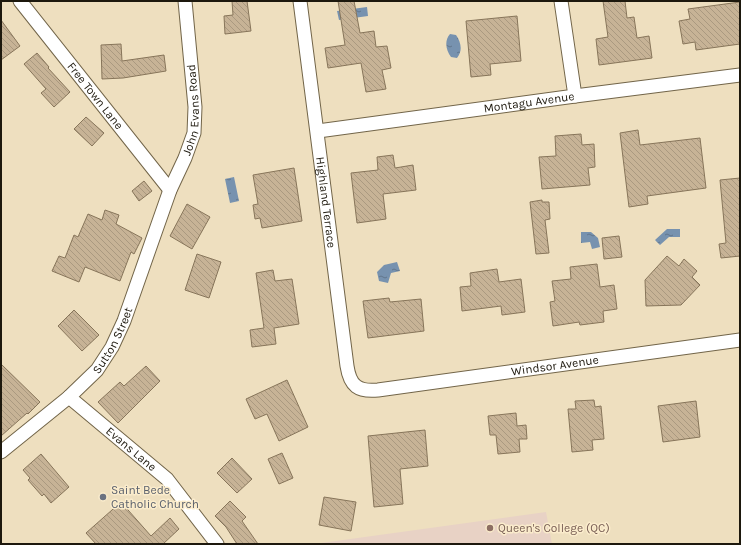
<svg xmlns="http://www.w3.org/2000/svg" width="741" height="545" viewBox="0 0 741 545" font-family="Karla,sans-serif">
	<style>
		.education { fill: #e8d2c5 }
		.water { fill: url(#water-ripples) }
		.building { fill: url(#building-back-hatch); stroke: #87755a }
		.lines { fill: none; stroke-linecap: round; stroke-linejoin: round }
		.minor-casing { stroke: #726549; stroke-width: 15 }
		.minor { stroke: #fff; stroke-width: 13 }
		.worship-dot { fill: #6b7280; stroke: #fbeccc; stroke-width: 1.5 }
		.education-dot { fill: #8d6e63; stroke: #fbeccc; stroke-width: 1.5 }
		.labels { text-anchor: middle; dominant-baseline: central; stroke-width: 3; stroke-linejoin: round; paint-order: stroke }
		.street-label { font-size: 12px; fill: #1d180d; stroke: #fbeccc }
		.worship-label { font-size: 12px; fill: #5b616d; stroke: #fbeccc; text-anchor: start }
		.education-label { font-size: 12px; fill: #785e54; stroke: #fbeccc; text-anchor: start }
	</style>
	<defs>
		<pattern id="water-ripples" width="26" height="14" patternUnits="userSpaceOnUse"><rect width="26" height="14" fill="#7792af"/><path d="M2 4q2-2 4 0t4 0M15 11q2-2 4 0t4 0" fill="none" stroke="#61768d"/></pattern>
		<pattern id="building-back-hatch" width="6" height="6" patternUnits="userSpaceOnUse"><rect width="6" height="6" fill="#c7b396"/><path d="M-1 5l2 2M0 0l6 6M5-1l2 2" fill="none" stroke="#aa9980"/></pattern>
	</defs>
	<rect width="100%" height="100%" fill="#eedfbf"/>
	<path class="education" d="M546 512 552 544H314Z"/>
	<path class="water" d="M367 7 368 16 339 20 337 11Z
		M450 34 456 35C461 42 463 51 457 58L451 57C446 50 444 41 450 34Z
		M234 177 239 201 230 203 225 179Z
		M667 229H680V237H669L660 245 655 240Z
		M581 232H591L598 238 600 247 592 249 590 242 581 243Z
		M397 262 400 271 391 273 388 283 379 281 377 272 384 265Z"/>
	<path class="building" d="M232 1H247L251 31 225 34 224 16 233 15Z
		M338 1H354L360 33 374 31 376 47 387 46 391 68 382 70 386 89 366 92 361 63 328 68 325 48 345 45Z
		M603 1H625L627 18 634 17 637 38 649 36 652 58 599 65 596 39 608 37Z
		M740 2V44L696 50 695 42 683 44 679 21 690 19 688 9Z
		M517 16 521 61 490 64 491 75 471 77 466 21Z
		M1 20 20 46 1 60Z
		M121 44 122 61 164 55 166 71 123 78 102 79 101 45Z
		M37 53 49 67 48 68 70 92 54 107 41 93 46 89 24 64Z
		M86 117 104 133 92 146 74 129Z
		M638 130 640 145 700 138 706 188 647 196 648 204 629 207 620 133Z
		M581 134 582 145 594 144 595 167 588 168 590 185 542 189 539 157 556 156 555 136Z
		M393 155 395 168 413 165 416 190 383 194 386 219 357 223 351 173 378 170 377 157Z
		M294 168 302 221 262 228 260 218 255 219 253 205 258 204 253 175Z
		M740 178V256L721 258 719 244 726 243 720 180Z
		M144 181 152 191 139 201 132 191Z
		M542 200V202H549L550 219 545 220 549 253 536 254 530 202Z
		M187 204 210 217 192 249 170 236Z
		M105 210 119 215 116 224 142 238 134 254 131 252 120 281 85 267 79 282 52 271 59 256 65 258 74 235 78 237 88 214 102 220Z
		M619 236 622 257 604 259 602 238Z
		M197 254 221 262 209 298 185 290Z
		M667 256 679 266 684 259 697 271 692 277 700 285 681 305 646 306 645 280Z
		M597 264 600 287 614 285 617 309 603 311 604 322 580 325 579 322 553 326 550 302 555 301 552 281 571 279 570 267Z
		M497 269 499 282 521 279 525 312 502 315 501 306 462 311 460 287 471 286 470 273Z
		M273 270 275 281 292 279 299 324 274 328 276 344 252 347 250 330 264 328 256 273Z
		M389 298 390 302 421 299 424 331 368 338 363 301Z
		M74 310 99 335 82 351 58 326Z
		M1 364 40 402 28 414 27 413 1 436Z
		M146 366 160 381 118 423 98 402 120 382 124 386Z
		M287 380 308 427 279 441 267 414 255 419 246 399Z
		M594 400 595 407 601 406 604 439 592 440 593 450 572 452 568 409H576L575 401Z
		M696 401 700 437 663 442 658 406Z
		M516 413 517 426 526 425 527 439H519L520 452 498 454 496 435H490L488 416Z
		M425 430 428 466 400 469 403 504 374 507 368 436Z
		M282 453 293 478 279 484 268 459Z
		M41 454 69 487 51 503 44 494 42 496 28 480 30 478 23 470Z
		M232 458 252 479 237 493 217 473Z
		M324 497 356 502 351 531 319 525Z
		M230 501 246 517 242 521 258 544H237L226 527 215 516Z
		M121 502 151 536 170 518 179 529 163 544H96L86 533Z"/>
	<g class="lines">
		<defs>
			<g id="minor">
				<path id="s1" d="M20 1 170 190"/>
				<path id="s2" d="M300 1 347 366C350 386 358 392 378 390L740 340"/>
				<path d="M561 1 575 96"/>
				<path id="s3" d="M318 131 575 96 740 75"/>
				<path id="s4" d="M69 397 167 479 217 544"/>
				<path id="s5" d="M1 452 69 397 97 370 112 347 124 321 170 190 185 158 194 133 195 107 185 1"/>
			</g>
		</defs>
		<use href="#minor" class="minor-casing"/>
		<use href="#minor" class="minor"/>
	</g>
	<circle class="worship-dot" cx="103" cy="497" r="4"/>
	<circle class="education-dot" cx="490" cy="528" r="4"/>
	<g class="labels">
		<g class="street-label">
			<text stroke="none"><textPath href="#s1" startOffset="121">Free Town Lane</textPath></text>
			<text stroke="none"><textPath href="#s3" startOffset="213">Montagu Avenue</textPath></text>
			<text stroke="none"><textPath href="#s5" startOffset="406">John Evans Road</textPath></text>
			<text stroke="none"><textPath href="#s2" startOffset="203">Highland Terrace</textPath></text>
			<text stroke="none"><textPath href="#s5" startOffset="160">Sutton Street</textPath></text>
			<text stroke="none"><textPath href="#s2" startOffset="592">Windsor Avenue</textPath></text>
			<text stroke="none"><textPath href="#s4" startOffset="81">Evans Lane</textPath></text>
		</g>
		<g class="worship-label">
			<text x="111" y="490">Saint Bede<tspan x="111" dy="14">Catholic Church</tspan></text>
		</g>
		<g class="education-label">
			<text x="498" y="528">Queen's College (QC)</text>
		</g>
	</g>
	<rect width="741" height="545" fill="none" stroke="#1d180d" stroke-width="4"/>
</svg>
